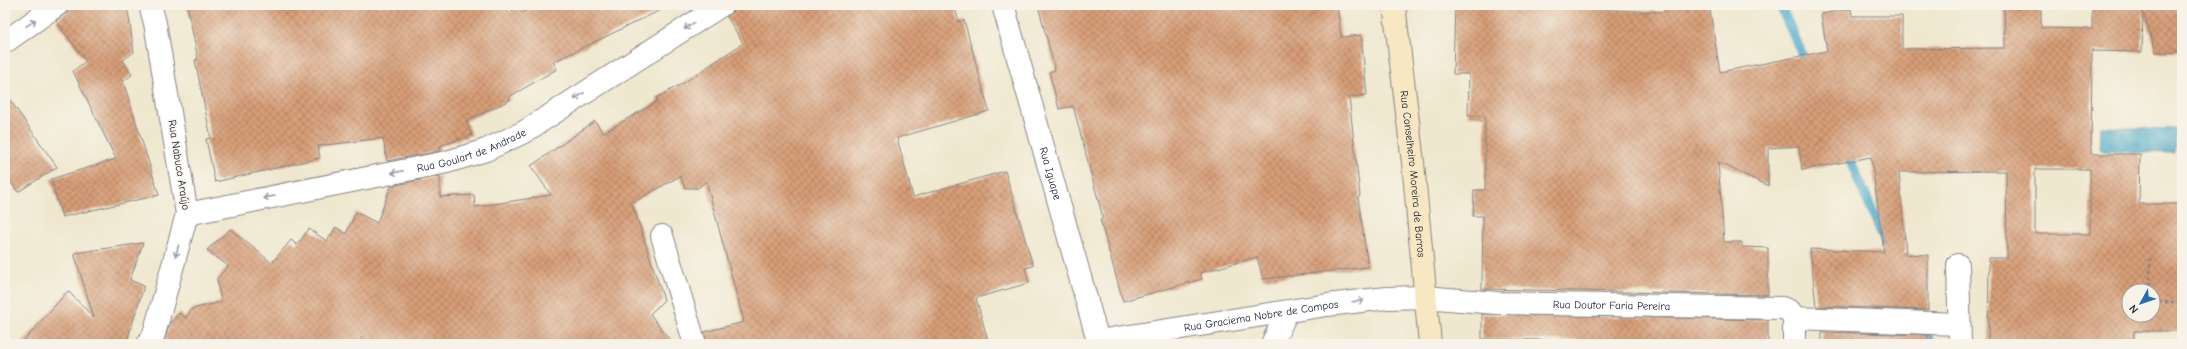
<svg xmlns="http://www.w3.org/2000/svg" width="2187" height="349" viewBox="0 0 2187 349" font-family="'Comic Neue',sans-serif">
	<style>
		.water { fill: url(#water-ripples); stroke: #356681 }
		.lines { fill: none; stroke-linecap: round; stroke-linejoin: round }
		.stream { stroke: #48a9c7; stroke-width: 10 }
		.building { fill: url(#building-cross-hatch); fill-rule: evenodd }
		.street-casing { stroke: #888484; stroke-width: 24 }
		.secondary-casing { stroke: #888484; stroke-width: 24 }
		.path { stroke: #888484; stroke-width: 2.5; stroke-dasharray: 3 3; stroke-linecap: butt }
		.street { stroke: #fff; stroke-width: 22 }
		.secondary { stroke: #f7e8c3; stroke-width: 22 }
		.oneway { stroke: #9c9ca7 }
		.labels { text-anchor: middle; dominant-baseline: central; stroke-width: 3; stroke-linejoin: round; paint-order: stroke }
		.street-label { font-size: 11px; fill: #22223b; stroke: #f7f3e8 }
	</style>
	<defs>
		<pattern id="water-ripples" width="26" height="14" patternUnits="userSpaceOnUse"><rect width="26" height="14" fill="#48a9c7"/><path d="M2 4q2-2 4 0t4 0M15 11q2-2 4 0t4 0" fill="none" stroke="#3c89a3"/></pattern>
		<pattern id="building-cross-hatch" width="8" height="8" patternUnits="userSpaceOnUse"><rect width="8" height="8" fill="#d79e77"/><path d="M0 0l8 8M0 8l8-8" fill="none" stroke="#ae8063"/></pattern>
	</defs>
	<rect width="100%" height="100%" fill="#f7f3e8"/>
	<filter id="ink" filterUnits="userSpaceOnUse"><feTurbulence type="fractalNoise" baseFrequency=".025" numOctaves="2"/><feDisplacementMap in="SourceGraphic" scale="8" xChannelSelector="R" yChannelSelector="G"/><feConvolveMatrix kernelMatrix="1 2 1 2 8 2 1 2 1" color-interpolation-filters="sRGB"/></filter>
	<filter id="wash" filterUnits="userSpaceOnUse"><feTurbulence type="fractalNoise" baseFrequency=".012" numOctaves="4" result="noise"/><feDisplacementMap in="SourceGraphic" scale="16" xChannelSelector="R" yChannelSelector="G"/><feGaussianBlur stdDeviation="0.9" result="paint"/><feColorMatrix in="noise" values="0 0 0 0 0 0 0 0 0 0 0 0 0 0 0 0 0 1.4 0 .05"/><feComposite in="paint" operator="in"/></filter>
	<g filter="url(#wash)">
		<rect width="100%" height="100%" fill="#efe7ce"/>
		<path class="water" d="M2101 127 2176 129 2175 153 2100 151Z"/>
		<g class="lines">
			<path class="stream" d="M1780 5 1808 67
				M1845 149 1886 243
				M1911 297 1931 344"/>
		</g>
		<g id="blocks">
			<path class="building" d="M69 5H127L134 52 123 60 132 75 123 81 159 195 62 217 51 179 116 159 73 71 86 61 56 21 68 11Z
				M187 5H504L508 13 518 7 522 13 536 5H671L553 62 557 69 509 97 510 100 466 121 472 135 440 146V151L387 161 383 138 318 146 320 158 215 182 206 139 211 138 195 60 198 59Z
				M734 5H954L959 22 964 20 989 111 897 138 913 197 1005 171 1033 266 1025 268 1029 283 976 298 989 344H707L704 332 744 322 706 181 698 188H685L680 176 632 203 664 300 650 314 673 344H371L362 337 357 344H163L170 323 179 313 185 318 192 309 221 302 217 279 228 266 207 250 230 229 272 263 291 240 297 245 309 229 327 241 336 227 346 234 356 212 377 223 391 186 440 176V197L474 195 475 207 551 195 531 166 595 121 603 133 658 101 656 98 685 82 743 43 727 17 733 11Z
				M1038 5H1337L1341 37 1361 35 1367 95 1349 97 1360 196 1358 197 1368 267 1263 279 1257 257 1200 273 1202 279 1123 301 1100 219 1103 218 1073 106 1059 109 1049 72 1055 70Z
				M1455 5H1587V9L1665 12 1664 5H1709L1720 72 1827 51 1821 14 1851 9 1852 16H1902V49L2005 48 2004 5H2041V28L2092 29V5H2182V52H2156L2143 12 2142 52 2092 51V49L2091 154H2140L2139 204H2182V331H2134V344H1988L1989 258H2007L2006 171 1899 172 1906 252H1903L1904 254 1928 255V310L1816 306 1810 249 1884 252 1871 157 1802 170 1799 146 1768 148V186L1718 162 1724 242H1742V247L1768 248V295L1482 289 1483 216H1473L1474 190H1485V116H1468L1469 74H1453ZM2035 169H2090V234H2035ZM2129 291H2153V315H2129Z
				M5 93 57 167 18 192 5 174Z
				M143 243 130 280 144 286 126 344H21L68 291 94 318 74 253Z
				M1482 314 1768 320V344L1482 339Z
				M1822 332 1928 335V344H1822Z"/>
		</g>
	</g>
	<g filter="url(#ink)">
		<use href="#blocks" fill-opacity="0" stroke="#888484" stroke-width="1"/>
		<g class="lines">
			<defs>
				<g id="street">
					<path id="s1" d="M1003 5 1099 344"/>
					<path d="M5 42 57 5"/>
					<path id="s2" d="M187 214 447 162 486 150 524 132 722 5"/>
					<path d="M662 236 695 344"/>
					<path d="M1958 265 1960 344"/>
					<path d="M1794 318V344"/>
					<path id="s3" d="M1098 341 1327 305 1387 298 1425 297 1496 303 1782 308 1790 311 1794 318 1959 324"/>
					<path d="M148 344 154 334 187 214 155 23 150 5"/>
					<path d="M1272 344 1287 312"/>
				</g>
				<g id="secondary">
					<path id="s4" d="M1394 5 1413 163 1430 344"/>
				</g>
			</defs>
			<use href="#street" class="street-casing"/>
			<use href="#secondary" class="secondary-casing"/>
			<path class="path" d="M2150 291V256
				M2153 302H2182"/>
			<use href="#street" class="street"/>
			<use href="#secondary" class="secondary"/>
		</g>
		<defs><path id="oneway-shaft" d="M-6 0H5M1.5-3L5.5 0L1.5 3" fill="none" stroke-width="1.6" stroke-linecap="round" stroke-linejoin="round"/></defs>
		<g class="oneway">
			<use href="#oneway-shaft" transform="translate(31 23) rotate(-35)"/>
			<use href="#oneway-shaft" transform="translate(689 26) rotate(147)"/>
			<use href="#oneway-shaft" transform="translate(579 96) rotate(147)"/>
			<use href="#oneway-shaft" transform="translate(397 172) rotate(169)"/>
			<use href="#oneway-shaft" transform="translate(269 197) rotate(169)"/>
			<use href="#oneway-shaft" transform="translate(177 251) rotate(105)"/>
			<use href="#oneway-shaft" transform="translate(1358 301) rotate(-7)"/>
		</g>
	</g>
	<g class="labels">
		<g class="street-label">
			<text stroke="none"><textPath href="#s2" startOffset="292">Rua Goulart de Andrade</textPath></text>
			<text transform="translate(179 165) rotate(81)">Rua Nabuco Araújo</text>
			<text stroke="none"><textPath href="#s1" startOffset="175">Rua Iguape</textPath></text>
			<text stroke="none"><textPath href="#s4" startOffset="170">Rua Conselheiro Moreira de Barros</textPath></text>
			<text stroke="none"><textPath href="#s3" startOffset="517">Rua Doutor Faria Pereira</textPath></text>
			<text stroke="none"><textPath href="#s3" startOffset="165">Rua Graciema Nobre de Campos</textPath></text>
		</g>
	</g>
	<rect width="2187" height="349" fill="none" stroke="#f7f3e8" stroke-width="20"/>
	<g transform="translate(2141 303) rotate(230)"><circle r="19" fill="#f7f3e8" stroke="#a29fa3"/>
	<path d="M0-3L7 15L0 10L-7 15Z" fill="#1f6fb2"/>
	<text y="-6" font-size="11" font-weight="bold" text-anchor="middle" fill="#22223b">N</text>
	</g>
</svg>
